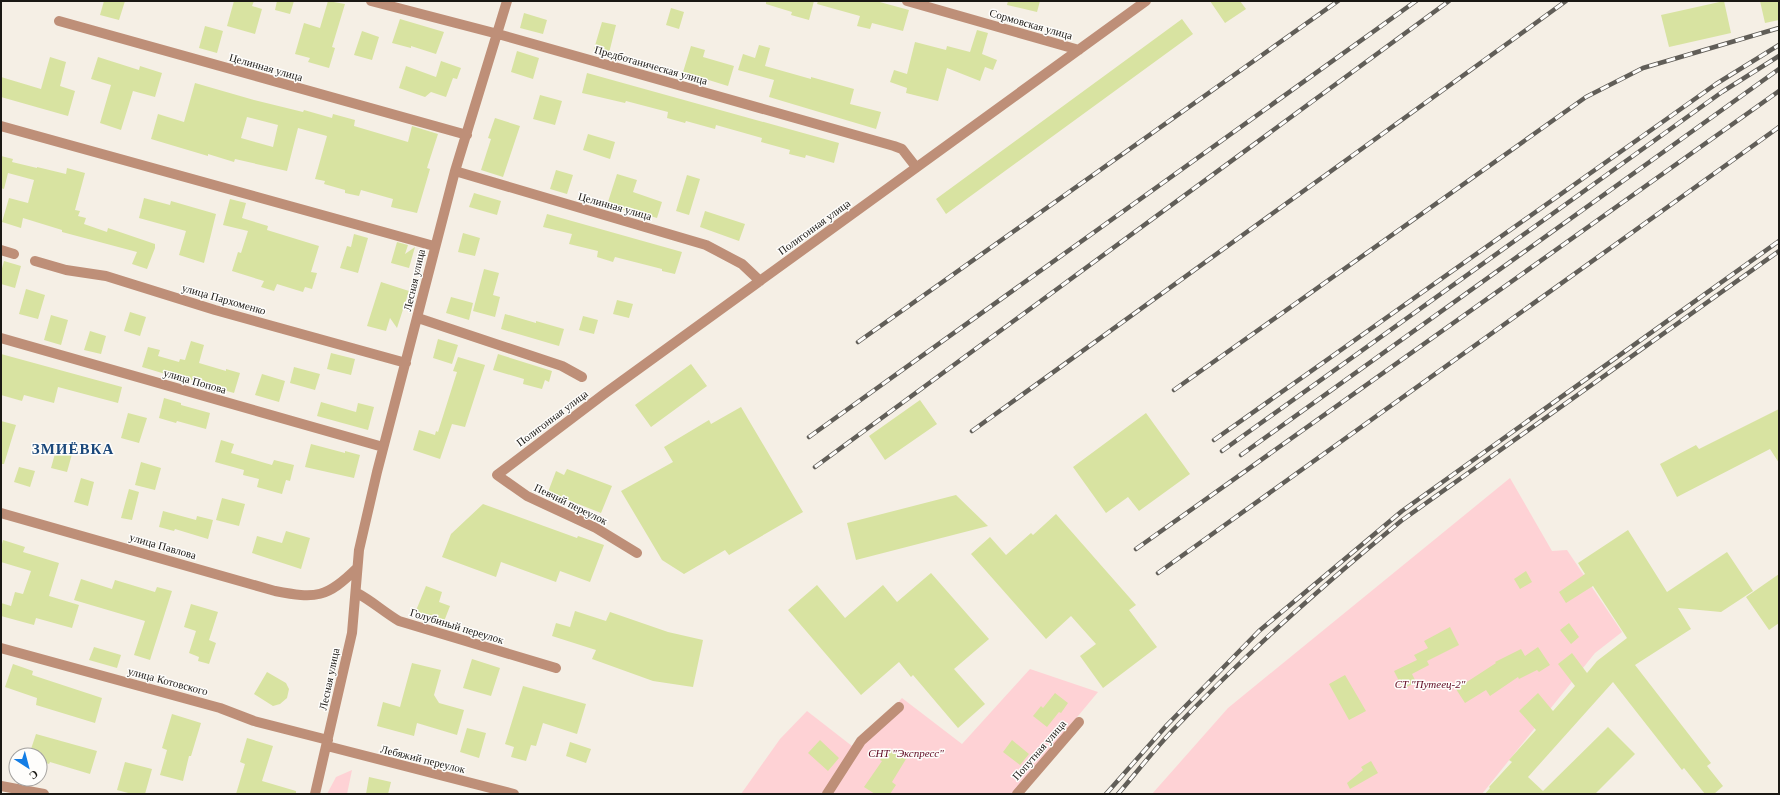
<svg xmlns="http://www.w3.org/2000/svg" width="1780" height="795" viewBox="0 0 1780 795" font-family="'Times New Roman',serif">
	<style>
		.green { fill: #fed2d5 }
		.building { fill: #d8e3a1; fill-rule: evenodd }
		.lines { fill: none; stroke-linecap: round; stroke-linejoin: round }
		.street { stroke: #be8f78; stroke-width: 10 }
		.rail-casing { stroke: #615e58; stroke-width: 4.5 }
		.rail { stroke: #fefdfb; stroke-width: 3; stroke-dasharray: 9; stroke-linecap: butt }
		.labels { text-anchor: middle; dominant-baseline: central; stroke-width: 3; stroke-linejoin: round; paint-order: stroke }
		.street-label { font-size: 11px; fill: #1a1814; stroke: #fefdfb }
		.park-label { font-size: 11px; font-style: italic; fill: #5d071f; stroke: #fefdfb }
		.district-label { font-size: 15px; font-weight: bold; letter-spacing: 1px; fill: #1a477a; stroke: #fefdfb }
	</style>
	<rect width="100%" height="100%" fill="#f5efe5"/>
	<path class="green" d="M1510 478 1552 551 1567 550 1622 632 1595 653 1482 794H1152L1228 708Z
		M1030 669 1098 692 1013 794H741L780 739 807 711 852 746 881 721 902 698 962 744Z
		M352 770 347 794H327L336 777Z"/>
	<path class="building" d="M104 1H125L119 20 100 15Z
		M234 1H254L252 6 262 9 255 34 227 26Z
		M277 1H294L290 14 275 10Z
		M328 1 345 4 332 47 335 48 329 68 308 62 310 58 295 54 304 23 320 28Z
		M766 1H814L809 20 791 15 792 12 766 4Z
		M818 1H876L909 10 903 31 872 23 870 29 857 26 860 16 817 4Z
		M1008 1H1040L1037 12 1007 5Z
		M1210 1H1240L1246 9 1225 23Z
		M1724 1 1731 33 1669 47 1661 15Z
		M1760 1H1779V20L1765 23Z
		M671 8 684 12 679 29 666 25Z
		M524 13 547 20 543 34 520 28Z
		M400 19 444 32 436 54 411 46V48L392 43Z
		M1182 19 1193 34 946 214 936 199Z
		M602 22 616 25 609 53 594 49Z
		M205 26 223 31 217 53 199 48Z
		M977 30 988 33 982 54 997 60 993 70 985 67 980 81 947 68 938 101 906 93 907 88 890 82 894 70 907 74 915 42 946 50 947 46 970 52Z
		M362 31 379 37 372 60 354 55Z
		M759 45 770 48 765 66 811 79V77L854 89 850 104 881 112 876 129 769 97 774 80 738 70 743 54 755 58Z
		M691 46 705 50 703 57 734 66 728 86 683 72Z
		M517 51 539 58 533 79 511 72Z
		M50 57 66 62 60 86 75 91 68 116 1 97V77L41 89Z
		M98 57 139 70 140 66 162 73 155 97 133 91 121 130 100 123 111 85 91 79Z
		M441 61 461 68 457 79 453 78 446 97 431 92 425 97 399 88 406 66 436 77Z
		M587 73 839 143 834 163 806 155 805 158 789 154 790 150 761 142 762 138 716 125 715 129 686 121 685 123 667 118 668 112 626 101 625 103 582 93Z
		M195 83 254 100 303 112 304 110 332 118 333 114 355 120 354 126 408 142 412 126 438 134 427 168 430 169 417 213 391 207 393 199 361 190 359 196 345 193V190L324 184 325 181 315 179 327 136 298 128 287 171 235 159 234 162 208 154V156L151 139 158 114 184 122ZM247 117 278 125 273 147 241 138Z
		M540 95 562 101 555 125 533 119Z
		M495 118 520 126 503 177 481 170 491 139 488 138Z
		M588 134 615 142 610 159 583 150Z
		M1 156 13 159 12 162 37 168V167L66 174 67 168 85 173 75 210 80 211 78 216 86 218 84 224 107 232 108 228 155 244V248L147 269 132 264 137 252 62 232V230L23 218 21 228 2 222 9 198 28 203 34 180 8 173 4 189 1 188Z
		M556 170 573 175 567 194 550 189Z
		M617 174 637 180 633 192 662 202 657 218 628 209 627 211 607 205Z
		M687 175 700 179 689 215 676 211Z
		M474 193 501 201 497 215 469 207Z
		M144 198 170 205 171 201 216 214 204 263 179 255 186 231 139 218Z
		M230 199 246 203 242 218 268 226 267 230 319 246 311 272 317 273 312 289 305 287 303 292 277 284 274 291 261 287 264 281 232 271 238 252 241 253 248 231 223 225Z
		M705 211 745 224 739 241 700 227Z
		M547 214 682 252 675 274 662 271V269L615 257 613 262 597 257 598 251 569 244 572 234 543 227Z
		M463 233 480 238 475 256 458 252Z
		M354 234 368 238 358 273 340 268 347 246 351 247Z
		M397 242 408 245 405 254 415 247 409 268 391 263Z
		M4 261 21 266 15 288 1 284V272Z
		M484 269 499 273 493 295 500 297 495 317 473 311Z
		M381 282 409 291 397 328 390 318 386 331 367 326Z
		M26 289 45 295 38 319 19 314Z
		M451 297 473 303 469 320 446 313Z
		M617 300 633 304 629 318 613 314Z
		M130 312 146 317 140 336 124 331Z
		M505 314 536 323V321L564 329 559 346 501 329Z
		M51 315 68 320 61 345 44 340Z
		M583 316 598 320 594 334 579 330Z
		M90 331 106 336 101 354 84 350Z
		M438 339 458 345 452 364 433 358Z
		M191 341 204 345 199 363 226 371V369L240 373 234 393 220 389 221 388 189 379V381L142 367 148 347 160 350 158 356 179 362 180 359 185 360Z
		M331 353 355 359 351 375 327 369Z
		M1 354 122 387 118 403 58 387 54 403 24 395 22 401 1 395Z
		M498 354 552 371 549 382 545 380 542 389 523 384 524 379 493 370Z
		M458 357 485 365 465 427 452 424 440 459 413 450 419 430 435 435 436 431 438 432 457 372 453 371Z
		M691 364 707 386 651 427 635 405Z
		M294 367 320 374 315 390 290 383Z
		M262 374 285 381 279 402 255 395Z
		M164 398 181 403V405L210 413 206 429 177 421 176 423 159 418Z
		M920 400 937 424 885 460 869 436Z
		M321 402 356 412 358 403 374 407 368 430 317 416Z
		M741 407 803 512 729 555 725 550 684 574 662 560 621 491 673 462 664 447 709 420 711 424Z
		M1779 409V463L1770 449 1677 497 1660 464 1696 445 1699 449Z
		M128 413 147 418 139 443 121 438Z
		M1146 413 1190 474 1139 511 1128 497 1106 513 1073 467Z
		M1 421 16 425 4 464H1Z
		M221 440 234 444 231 453 272 465 274 460 294 465 290 481 286 480 282 494 257 487 259 479 243 475 244 470 215 462Z
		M311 444 345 453V451L360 455 354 478 305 467Z
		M56 450 72 454 67 472 51 468Z
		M141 462 161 468 155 490 135 485Z
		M19 467 35 471 30 487 14 482Z
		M567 469 612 486 601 513 548 492 556 471 564 475Z
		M81 478 94 482 88 506 74 502Z
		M129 489 139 492 132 520 121 518Z
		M956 495 988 526 856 560 847 523Z
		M222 498 245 504 239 526 216 520Z
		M483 504 577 538 578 536 604 545 590 582 560 571 556 582 501 562 496 577 442 557 451 534Z
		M163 511 196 520 197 516 213 520 208 539 175 529 174 531 159 527Z
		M1056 514 1136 605 1129 610 1157 647 1103 688 1080 656 1096 644 1071 616 1046 639 971 554 990 537 1006 555 1031 533 1033 535Z
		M1628 530 1667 592 1727 552 1753 591 1721 612 1678 608 1691 629 1635 665 1711 763 1707 766 1723 786 1714 794H1705L1684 768 1682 770 1613 682 1528 777 1543 791 1608 727 1635 754 1595 794H1485L1490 788 1489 787 1512 762 1509 760 1536 730 1519 711 1538 693 1553 711 1575 686 1558 664 1572 653 1587 673 1597 661 1627 638 1593 586 1566 603 1559 592 1585 574 1578 563Z
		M286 531 310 538 301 569 252 553 257 536 282 543Z
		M3 540 25 547 23 552 59 563 49 596 79 605 72 628 36 618 34 625 1 616V603L11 606 15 592 23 594 31 571 1 562V548Z
		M1526 571 1532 582 1520 589 1514 579Z
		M931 573 989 639 954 669 985 704 958 728 913 675 911 677 899 662 861 695 788 610 817 585 845 618 883 585 897 602Z
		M1779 574V623L1769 630 1746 597Z
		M81 579 112 589 115 580 155 592 157 587 172 591 150 660 134 655 145 621 74 600Z
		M426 586 442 592 439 602 450 606 443 624 415 613Z
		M191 604 218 612 209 640 216 643 209 664 198 661 199 657 189 653 196 631 184 627Z
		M575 611 606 621 610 612 668 632 703 640 693 687 653 681 592 659 596 650 552 636 556 623 570 627Z
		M1569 623 1579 637 1571 644 1560 630Z
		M1450 627 1459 645 1427 661 1429 665 1412 674 1416 682 1403 689 1394 671 1417 660 1414 655 1428 648 1424 641Z
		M94 647 121 655 117 668 89 660Z
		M1538 647 1550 665 1539 672 1537 670 1519 679 1518 677 1490 696 1486 690 1465 703 1456 689 1496 663 1495 662 1521 649 1525 656Z
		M472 659 500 668 491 696 463 688Z
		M412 663 441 670 434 695 439 703 464 710 457 735 417 723 414 736 377 726 383 702 400 707Z
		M13 664 33 671 32 675 102 698 95 723 36 705 37 698 5 687Z
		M267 672 286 683 289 689 287 698 280 704 273 706 254 694Z
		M1345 675 1366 711 1349 720 1329 684Z
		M523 686 586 704 577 734 543 723 536 746 531 745 526 761 511 757 514 747 505 744Z
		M1055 693 1068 703 1061 713 1059 712 1047 727 1033 716 1041 706 1043 708Z
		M172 714 201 723 191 756H189L183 781 160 775 167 750 162 748Z
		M467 728 486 733 479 758 460 752Z
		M36 734 97 751 90 774 50 762 49 764 40 761V755H29Z
		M247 738 273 746 262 781 296 791V794H236L245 764 240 762Z
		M820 740 839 758 828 771 808 753Z
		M1012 740 1029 754 1020 765 1003 752Z
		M570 742 591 749 586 763 566 756Z
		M888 748 906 759 892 782 896 785 890 794H875L864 787 882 761 880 760Z
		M1371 761 1378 773 1350 789 1347 783 1363 770 1361 767Z
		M125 762 152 769 145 794H132L117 790Z
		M369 777 391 782 388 794H366Z"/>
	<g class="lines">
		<path class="street" d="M371 1 498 34 894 146 902 149 916 167
			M907 1 1079 50
			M59 21 467 135
			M1 126 434 246
			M455 171 706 245 742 264 760 281
			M1 250 14 254
			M35 261 66 270 106 276 215 310 406 363
			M418 318 562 366 582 377
			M1 338 383 447
			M1 513 275 591C316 599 327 598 357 568
			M637 553 596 528 527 496 497 475 604 394 1146 1
			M357 593C372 601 384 612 399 621L556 668
			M1 648 220 708 254 721 328 740
			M327 746 514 794
			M1 786 44 794
			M315 794 352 633 359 550 377 472 455 171 507 1
			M827 794 861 741 899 707
			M1017 794 1079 722"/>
		<defs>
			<path id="rail" d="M858 342 1338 1
				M1174 390 1586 97 1643 68 1779 28
				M972 431 1566 1
				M809 437 1416 1
				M1214 440 1716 84 1779 45
				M1222 451 1722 92 1779 56
				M1241 455 1779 69
				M815 467 1449 1
				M1136 549 1779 91
				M1158 573 1779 127
				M1106 794 1167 725 1259 631 1402 511 1779 241
				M1118 794C1136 773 1154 750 1173 730 1244 655 1321 587 1401 521L1779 251"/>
		</defs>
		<use href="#rail" class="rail-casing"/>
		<use href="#rail" class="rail"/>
	</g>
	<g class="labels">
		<g class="street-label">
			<text transform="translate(1031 24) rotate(16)">Сормовская улица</text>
			<text transform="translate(651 65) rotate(16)">Предботаническая улица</text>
			<text transform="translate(266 67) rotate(16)">Целинная улица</text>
			<text transform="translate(615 206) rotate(16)">Целинная улица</text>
			<text transform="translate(814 227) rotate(-36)">Полигонная улица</text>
			<text transform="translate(414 280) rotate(-77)">Лесная улица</text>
			<text transform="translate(224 299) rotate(16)">улица Пархоменко</text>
			<text transform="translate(195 381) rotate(16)">улица Попова</text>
			<text transform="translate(552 418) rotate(-37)">Полигонная улица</text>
			<text transform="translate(571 504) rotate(26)">Певчий переулок</text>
			<text transform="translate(163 546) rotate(16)">улица Павлова</text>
			<text transform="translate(457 626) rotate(17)">Голубиный переулок</text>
			<text transform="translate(329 679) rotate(-78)">Лесная улица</text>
			<text transform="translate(168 681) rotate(15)">улица Котовского</text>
			<text transform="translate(1039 750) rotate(-49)">Попутная улица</text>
			<text transform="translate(423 759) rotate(14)">Лебяжий переулок</text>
		</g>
		<g class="park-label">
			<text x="1430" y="684">СТ "Путеец-2"</text>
			<text x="906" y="753">СНТ "Экспресс"</text>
		</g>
		<g class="district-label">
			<text x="73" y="449">ЗМИЁВКА</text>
		</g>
	</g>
	<rect width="1780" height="795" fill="none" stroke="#1a1814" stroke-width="4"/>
	<g transform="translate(28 767) rotate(144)"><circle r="19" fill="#fefdfb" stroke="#a3a19f"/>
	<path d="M0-3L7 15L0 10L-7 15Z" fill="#137de5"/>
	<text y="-6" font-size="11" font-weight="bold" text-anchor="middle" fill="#1a1814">С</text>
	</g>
</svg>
